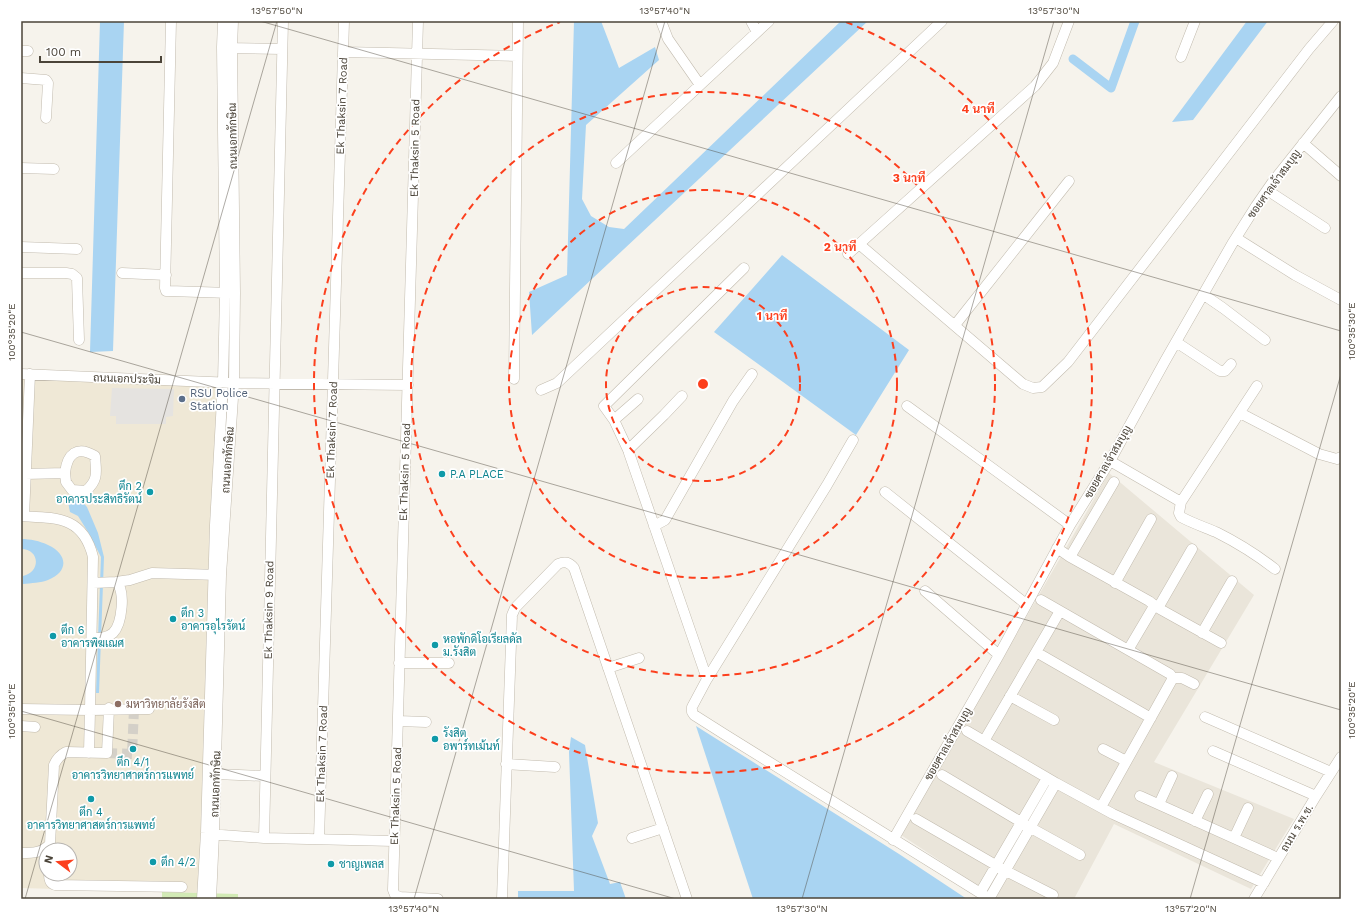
<svg xmlns="http://www.w3.org/2000/svg" width="1362" height="920" viewBox="0 0 1362 920" font-family="'Work Sans',Sarabun,sans-serif">
	<style>
		.residential { fill: #eae5da }
		.education { fill: #efe8d6; fill-rule: evenodd }
		.green { fill: #d2eab5 }
		.parking { fill: #e5e3e0 }
		.water { fill: #a9d4f2 }
		.lines { fill: none; stroke-linecap: round; stroke-linejoin: round }
		.canal { stroke: #a9d4f2; stroke-width: 9 }
		.minor-tunnel { stroke: #d4d0c8; stroke-width: 10; stroke-dasharray: 10 5; stroke-linecap: butt }
		.minor-casing { stroke: #c2bbae; stroke-width: 11 }
		.minor { stroke: #fff; stroke-width: 10 }
		.ticks { fill: none; stroke: #4b4439; stroke-width: 1; stroke-opacity: 0.45 }
		.ring { fill: none; stroke: #fc3f1d; stroke-width: 2; stroke-dasharray: 7 5 }
		.service-dot { fill: #5c6f8a; stroke: #fff; stroke-width: 1.5 }
		.culture-dot { fill: #0f9aa8; stroke: #fff; stroke-width: 1.5 }
		.education-dot { fill: #8d6e63; stroke: #fff; stroke-width: 1.5 }
		.labels { text-anchor: middle; dominant-baseline: central; stroke-width: 3.5; stroke-linejoin: round; paint-order: stroke }
		.street-label { font-size: 11px; fill: #4b4439; stroke: #fff }
		.service-label { font-size: 11px; fill: #4e5e75; stroke: #fff; text-anchor: start }
		.culture-label { font-size: 11px; fill: #0d838f; stroke: #fff; text-anchor: start }
		.education-label { font-size: 11px; fill: #785e54; stroke: #fff; text-anchor: start }
		.centre { fill: #fc3f1d; stroke: #fff; stroke-width: 2 }
		.ring-label { font-size: 12px; text-anchor: middle; font-weight: bold; fill: #fc3f1d; stroke: #fff; stroke-width: 3.5; stroke-linejoin: round; paint-order: stroke }
		.neatline { fill: none; stroke: #4b4439; stroke-width: 1.5 }
		.ticks-label { font-size: 10px; text-anchor: middle; fill: #4b4439 }
	</style>
	<rect width="100%" height="100%" fill="#f6f3ec"/>
	<path class="residential" d="M1109 473 1254 595 1154 762 1294 819 1251 889 1114 824 1074 899H998L901 835Z"/>
	<path class="education" d="M21 377 215 384 223 525 200 893 21 888ZM46 850H70V874H46Z"/>
	<path class="green" d="M162 892 238 894V899H162Z"/>
	<path class="parking" d="M112 388 174 389 173 416 166 417V424H116V416H110Z"/>
	<path class="water" d="M100 21H124L113 351 90 352Z
		M574 21H601L619 68 655 47 659 60 586 125 582 199 591 216 609 227 624 229 841 21H868L532 335 529 292 567 275Z
		M1247 21H1268L1193 120 1172 122Z
		M782 255 909 350 856 435 714 332Z
		M71 497H78L87 507 98 533 104 557 99 693H96L101 557 88 532 78 516 70 512 68 502Z
		M21 539C30 539 40 541 48 545 68 554 69 572 48 580 41 583 31 583 23 584V576C41 572 40 549 21 549Z
		M696 726 899 854 967 899H753Z
		M571 737 585 745 598 823 592 836 610 884 620 882 626 899H518V891H574L569 752Z"/>
	<g class="lines">
		<path class="canal" d="M1073 59 1111 88 1135 21"/>
		<path class="minor-tunnel" d="M107 753 132 754 134 709"/>
		<defs>
			<path id="minor" d="M171 21 165 288 166 291H169L230 293
				M418 21 393 890 395 895 400 897 438 899
				M661 21 668 39 700 85
				M751 21 757 32
				M226 48 282 49
				M21 51H28
				M344 52 517 56
				M1181 57 1195 21
				M21 78 46 80 48 83 46 118
				M1303 143 1341 176
				M616 163 769 21
				M21 168 54 169
				M1267 190 1325 228
				M1236 238 1295 275 1341 300
				M859 244 1023 384 1033 388 1042 387 1068 362 1309 49 1333 21
				M21 247 77 249
				M848 254 1035 86 1053 63 1069 21
				M21 273H66L72 274 77 278 79 340
				M122 273 166 275
				M1204 295 1223 308 1265 340
				M955 325 1069 181
				M1176 342 1220 371H1225L1231 364
				M21 374 234 383 408 385
				M514 379 518 21
				M1257 386 1181 502 1179 513 1181 517C1192 523 1204 527 1216 532 1236 542 1257 555 1275 569
				M541 390 557 383 942 21
				M907 406 1070 525
				M1240 413 1319 454 1337 459 1341 457
				M614 420 638 399
				M853 440 827 485 707 679 692 707V712L694 715 724 734 990 899
				M628 450 664 415 682 396
				M1110 461 1181 502
				M25 474 65 473C67 454 77 445 95 456 96 472 99 479 86 491L72 490 66 482 65 473
				M885 492 1026 604
				M21 516C56 518 83 516 93 557L90 710 21 709
				M24 516 30 374
				M654 526 665 520 733 401 752 374
				M1057 548 1070 557 1149 601 1158 608 1221 643
				M1070 557 1114 482
				M93 583 116 582 130 580 152 573 219 575
				M1115 583 1151 519
				M925 591 999 655
				M1041 600 1170 674 1173 678
				M1158 608 1192 549
				M1202 633 1232 581
				M92 638C100 638 107 638 113 633 122 624 126 590 116 582
				M1128 650 1154 606
				M1036 652 1151 718
				M399 663H449
				M608 668 639 658
				M1173 678H1182L1194 684
				M707 679 628 450 614 420 604 406 744 268
				M1010 696 1054 720
				M1205 717 1331 772
				M398 721 426 722
				M21 726 35 727
				M967 731 1056 783 1113 814 1264 883
				M984 741 1060 611
				M1103 749 1126 761
				M1213 751 1316 796
				M89 753 90 710 149 709
				M506 764 555 767
				M216 774 265 776
				M942 775 1031 828 1080 855
				M1140 796 1278 858
				M1159 804 1172 776
				M1101 807 1173 678
				M916 819 1006 871 1053 895
				M1195 821 1208 794
				M208 834 264 838 394 841
				M264 838 283 21
				M632 838 663 828
				M1234 838 1248 808
				M319 839 344 21
				M893 840 999 655 1070 525 1110 461 1165 361 1232 244 1256 206 1274 180 1341 96
				M21 853C33 853 42 853 50 844L54 765C57 758 60 755 66 752L107 753 109 708
				M49 874C49 880 50 883 55 885L182 887
				M980 893 1047 778
				M202 899 206 833 215 525 223 382 225 293 222 47 223 21
				M211 899 214 834 221 575 234 383 235 293 232 48 233 21
				M502 899 512 615 515 608 558 564C565 561 569 562 574 568L687 899
				M989 899 1056 783
				M1254 899 1316 796 1341 757"/>
		</defs>
		<use href="#minor" class="minor-casing"/>
		<use href="#minor" class="minor"/>
	</g>
	<path class="ticks" d="M260 21 1341 331M21 332 1341 710M21 711 676 899M25 899 277 21M414 899 665 21M802 899 1054 21M1190 899 1341 374"/>
	<g class="ring">
		<circle cx="703" cy="384" r="97"/>
		<circle cx="703" cy="384" r="194"/>
		<circle cx="703" cy="384" r="292"/>
		<path d="M846 22A389 389 0 1 1 560 22"/>
	</g>
	<circle class="service-dot" cx="182" cy="399" r="4"/>
	<g class="culture-dot">
		<circle cx="442" cy="474" r="4"/>
		<circle cx="150" cy="492" r="4"/>
		<circle cx="173" cy="619" r="4"/>
		<circle cx="53" cy="636" r="4"/>
		<circle cx="435" cy="645" r="4"/>
		<circle cx="435" cy="739" r="4"/>
		<circle cx="133" cy="749" r="4"/>
		<circle cx="91" cy="799" r="4"/>
		<circle cx="153" cy="862" r="4"/>
		<circle cx="331" cy="864" r="4"/>
	</g>
	<circle class="education-dot" cx="118" cy="704" r="4"/>
	<g class="labels">
		<g class="street-label">
			<text transform="translate(342 106) rotate(-88)">Ek Thaksin 7 Road</text>
			<text transform="translate(233 136) rotate(-91)">ถนนเอกทักษิณ</text>
			<text transform="translate(415 148) rotate(-89)">Ek Thaksin 5 Road</text>
			<text transform="translate(1274 184) rotate(-54)">ซอยศาลเจ้าสมบุญ</text>
			<text transform="translate(127 379) rotate(2)">ถนนเอกประจิม</text>
			<text transform="translate(332 430) rotate(-88)">Ek Thaksin 7 Road</text>
			<text transform="translate(228 460) rotate(-86)">ถนนเอกทักษิณ</text>
			<text transform="translate(1108 462) rotate(-60)">ซอยศาลเจ้าสมบุญ</text>
			<text transform="translate(405 472) rotate(-88)">Ek Thaksin 5 Road</text>
			<text transform="translate(269 610) rotate(-89)">Ek Thaksin 9 Road</text>
			<text transform="translate(948 744) rotate(-60)">ซอยศาลเจ้าสมบุญ</text>
			<text transform="translate(322 754) rotate(-88)">Ek Thaksin 7 Road</text>
			<text transform="translate(216 784) rotate(-88)">ถนนเอกทักษิณ</text>
			<text transform="translate(396 796) rotate(-88)">Ek Thaksin 5 Road</text>
			<text transform="translate(1297 828) rotate(-59)">ถนน ร.พ.ช.</text>
		</g>
		<g class="service-label">
			<text x="190" y="393">RSU Police<tspan x="190" dy="13">Station</tspan></text>
		</g>
		<g class="culture-label">
			<text x="450" y="474">P.A PLACE</text>
			<text x="142" y="486" text-anchor="end">ตึก 2<tspan x="142" dy="13">อาคารประสิทธิรัตน์</tspan></text>
			<text x="181" y="613">ตึก 3<tspan x="181" dy="13">อาคารอุไรรัตน์</tspan></text>
			<text x="61" y="630">ตึก 6<tspan x="61" dy="13">อาคารพิฆเณศ</tspan></text>
			<text x="443" y="639">หอพักดิโอเรียลดัล<tspan x="443" dy="13">ม.รังสิต</tspan></text>
			<text x="443" y="733">รังสิต<tspan x="443" dy="13">อพาร์ทเม้นท์</tspan></text>
			<text x="133" y="762" text-anchor="middle">ตึก 4/1<tspan x="133" dy="13">อาคารวิทยาศาตร์การแพทย์</tspan></text>
			<text x="91" y="812" text-anchor="middle">ตึก 4<tspan x="91" dy="13">อาคารวิทยาศาสตร์การแพทย์</tspan></text>
			<text x="161" y="862">ตึก 4/2</text>
			<text x="339" y="864">ชาญเพลส</text>
		</g>
		<g class="education-label">
			<text x="126" y="704">มหาวิทยาลัยรังสิต</text>
		</g>
	</g>
	<circle cx="703" cy="384" r="6" class="centre"/>
	<g class="ring-label">
		<text x="978" y="113">4 นาที</text>
		<text x="909" y="182">3 นาที</text>
		<text x="840" y="251">2 นาที</text>
		<text x="772" y="320">1 นาที</text>
	</g>
	<rect width="1362" height="920" fill="none" stroke="#ffffff" stroke-width="44"/>
	<g transform="translate(58 862) rotate(286)"><circle r="19" fill="#ffffff" stroke="#b7b4b0"/>
	<path d="M0-3L7 15L0 10L-7 15Z" fill="#fc3f1d"/>
	<text y="-6" font-size="11" font-weight="bold" text-anchor="middle" fill="#4b4439">N</text>
	</g>
	<path d="M40 56v6h121v-6" fill="none" stroke="#4b4439" stroke-width="2"/>
	<text x="46" y="56" font-size="12" fill="#4b4439" stroke="#ffffff" stroke-width="3" paint-order="stroke">100 m</text>
	<rect x="22" y="22" width="1318" height="876" class="neatline"/>
	<g class="ticks-label">
		<text x="277" y="14">13°57'50"N</text>
		<text x="665" y="14">13°57'40"N</text>
		<text x="1054" y="14">13°57'30"N</text>
		<text transform="translate(1351 331) rotate(-90)" y="4">100°35'30"E</text>
		<text transform="translate(11 332) rotate(-90)" y="4">100°35'20"E</text>
		<text transform="translate(1351 710) rotate(-90)" y="4">100°35'20"E</text>
		<text transform="translate(11 711) rotate(-90)" y="4">100°35'10"E</text>
		<text x="414" y="912">13°57'40"N</text>
		<text x="802" y="912">13°57'30"N</text>
		<text x="1191" y="912">13°57'20"N</text>
	</g>
</svg>
